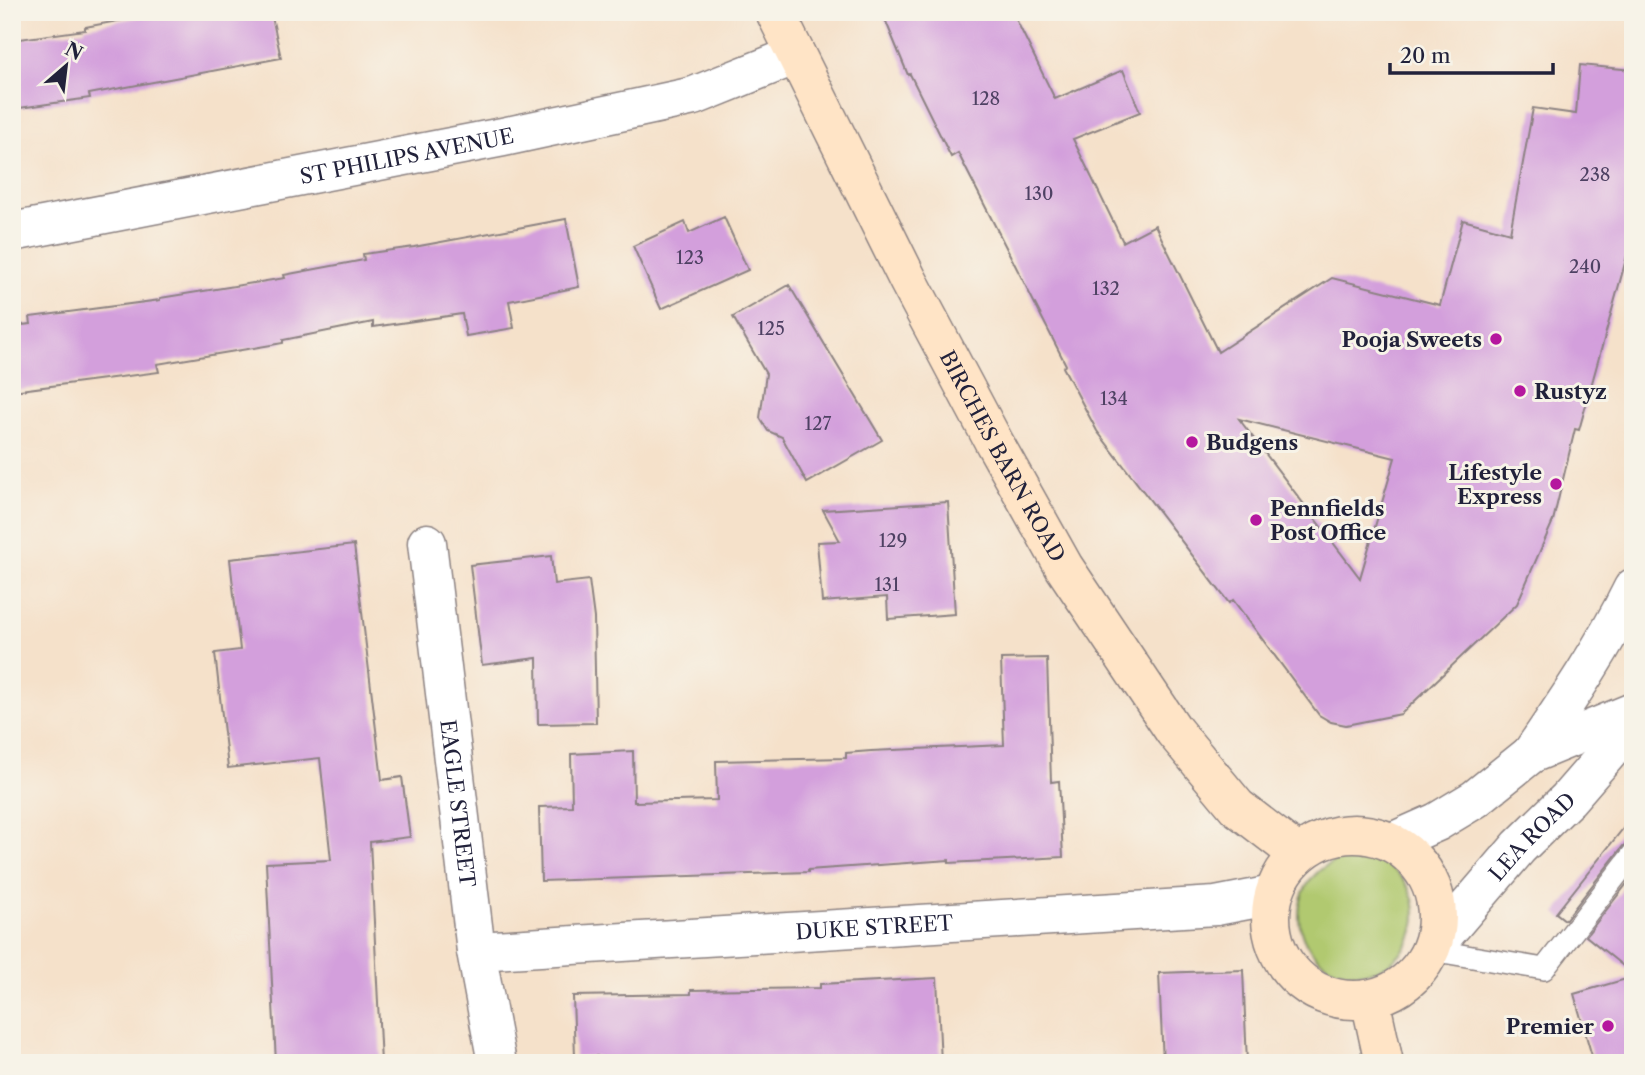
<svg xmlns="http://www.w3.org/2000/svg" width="1645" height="1075" viewBox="0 0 1645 1075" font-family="'Libre Caslon Text',serif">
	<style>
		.green { fill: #b1c96f; stroke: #6a7655; stroke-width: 2 }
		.building { fill: #d39fdc; fill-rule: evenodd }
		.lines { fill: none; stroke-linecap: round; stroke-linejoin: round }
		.service-casing { stroke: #8c8282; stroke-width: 24 }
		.minor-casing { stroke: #8c8282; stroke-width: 41 }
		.tertiary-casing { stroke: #8c8282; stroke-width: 41 }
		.secondary-casing { stroke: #8c8282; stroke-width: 41 }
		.service { stroke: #fff; stroke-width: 21 }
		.minor { stroke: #fff; stroke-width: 38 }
		.tertiary { stroke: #fff; stroke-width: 38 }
		.secondary { stroke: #ffe4c6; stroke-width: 38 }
		.poi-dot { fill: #b5179e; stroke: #f7f3e8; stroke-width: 2.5 }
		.labels { text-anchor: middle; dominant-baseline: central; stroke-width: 6; stroke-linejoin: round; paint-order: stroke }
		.number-label { font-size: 18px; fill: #4e4163 }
		.street-label { font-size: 21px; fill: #22223b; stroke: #f7f3e8 }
		.poi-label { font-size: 21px; font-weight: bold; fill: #22223b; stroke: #f7f3e8; text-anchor: end }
	</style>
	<rect width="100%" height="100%" fill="#f7f3e8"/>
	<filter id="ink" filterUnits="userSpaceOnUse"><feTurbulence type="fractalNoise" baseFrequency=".0143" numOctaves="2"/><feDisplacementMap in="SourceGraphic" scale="14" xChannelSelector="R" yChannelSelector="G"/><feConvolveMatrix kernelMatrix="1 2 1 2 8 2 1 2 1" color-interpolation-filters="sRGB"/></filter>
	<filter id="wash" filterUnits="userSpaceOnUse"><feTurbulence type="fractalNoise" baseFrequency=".00686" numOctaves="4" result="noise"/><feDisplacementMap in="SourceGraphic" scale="28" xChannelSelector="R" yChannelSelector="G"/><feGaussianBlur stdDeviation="1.57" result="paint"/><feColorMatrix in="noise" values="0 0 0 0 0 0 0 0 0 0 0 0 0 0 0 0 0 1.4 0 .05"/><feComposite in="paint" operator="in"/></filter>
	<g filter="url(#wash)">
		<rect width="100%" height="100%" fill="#f5e1ca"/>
		<path class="green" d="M1299 915a58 58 0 1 1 116 0a58 58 0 1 1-116 0Z"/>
		<g id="blocks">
			<path class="building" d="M166 12H271L281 58 89 94 90 98 12 109V40L85 30V27Z
				M882 12 1013 13 1055 99 1123 70 1140 112 1073 139 1123 242 1155 225 1218 352 1332 278 1440 305 1463 220 1510 233 1533 108 1576 114 1580 65 1633 70V234L1579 430 1575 429 1553 521 1517 604 1401 714 1346 725 1331 722 1319 715 1233 600 1229 603 1097 431 1063 367 1066 365 958 153 951 157 910 74 908 75ZM1239 419 1395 458 1360 578Z
				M724 217 748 270 661 309 633 246 685 222 689 233Z
				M566 219 579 287 509 301 514 328 466 336 462 314 373 327V322L283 340V343L157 364 159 372 12 391V326L31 324 30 317 160 300V298L285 278 284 275 364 260 363 254 414 247Z
				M789 285 882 440 807 483 782 437 768 431 760 418 766 374 733 317Z
				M948 502 955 614 888 619 887 597 822 602 817 542 840 541 823 510Z
				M354 545 382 780 402 777 410 837 370 842 381 1063H276L266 863 331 860 320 758 228 768 215 653 240 650 230 559Z
				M551 556 554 584 589 580 594 618 596 723 538 724 537 658 482 665 470 565Z
				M1047 658 1051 782 1059 781 1063 857 949 863V860L808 870V872L541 881 539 807 572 806 571 754 633 751 634 802 717 800 716 761 846 758V753L871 751 1004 745 1001 659Z
				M1633 816V841L1623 846 1565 920 1556 913Z
				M1633 876V974L1586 936Z
				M1243 970 1247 1063H1163L1159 973Z
				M1633 977V1063H1594L1574 994Z
				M937 978 941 1063H597V1056L575 1057 573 996 691 994V990L820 988V984Z"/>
		</g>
	</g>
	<g filter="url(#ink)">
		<use href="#blocks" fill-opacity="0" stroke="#8c8282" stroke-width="2"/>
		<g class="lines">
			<defs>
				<path id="service" d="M1431 950 1544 969 1633 854"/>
				<g id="minor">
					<path id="s1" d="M12 232 503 137 694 96 796 55"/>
					<path id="s2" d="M427 543 476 951 497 1063"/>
					<path id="s3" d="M476 951 1216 906 1273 895"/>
				</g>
				<g id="tertiary">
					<path d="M1531 754C1568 700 1604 647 1633 588"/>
					<path d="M1392 842 1437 822 1475 799 1531 754 1633 712"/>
					<path id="s4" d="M1431 950 1519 847 1568 799 1633 724"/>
				</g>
				<g id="secondary">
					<path id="s5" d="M775 12 908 280 995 444 1064 567 1174 731 1237 807 1298 854"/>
					<circle cx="1354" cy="917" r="83"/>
					<path d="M1370 999 1384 1063"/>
				</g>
			</defs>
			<use href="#service" class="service-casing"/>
			<use href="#minor" class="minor-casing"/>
			<use href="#tertiary" class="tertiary-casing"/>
			<use href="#secondary" class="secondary-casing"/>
			<use href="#service" class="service"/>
			<use href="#minor" class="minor"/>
			<use href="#tertiary" class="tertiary"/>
			<use href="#secondary" class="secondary"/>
		</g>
	</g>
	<g class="poi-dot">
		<circle cx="1496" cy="339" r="7"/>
		<circle cx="1520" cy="391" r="7"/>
		<circle cx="1192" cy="442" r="7"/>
		<circle cx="1556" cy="484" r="7"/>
		<circle cx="1256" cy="520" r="7"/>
		<circle cx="1608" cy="1026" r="7"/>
	</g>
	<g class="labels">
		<g class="number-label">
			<text x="986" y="99">128</text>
			<text x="1595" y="175">238</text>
			<text x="1039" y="194">130</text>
			<text x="690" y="258">123</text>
			<text x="1585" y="267">240</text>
			<text x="1106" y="289">132</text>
			<text x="771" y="329">125</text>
			<text x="1114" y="399">134</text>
			<text x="818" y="424">127</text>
			<text x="893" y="541">129</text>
			<text x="887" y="585">131</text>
		</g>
		<g class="street-label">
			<text stroke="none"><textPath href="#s1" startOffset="402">ST PHILIPS AVENUE</textPath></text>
			<text stroke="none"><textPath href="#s5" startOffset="499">BIRCHES BARN ROAD</textPath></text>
			<text stroke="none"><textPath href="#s2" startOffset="262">EAGLE STREET</textPath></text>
			<text stroke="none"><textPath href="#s4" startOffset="152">LEA ROAD</textPath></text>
			<text stroke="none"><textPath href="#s3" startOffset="399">DUKE STREET</textPath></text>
		</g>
		<g class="poi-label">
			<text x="1482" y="339">Pooja Sweets</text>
			<text x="1534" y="391" text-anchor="start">Rustyz</text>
			<text x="1206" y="442" text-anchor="start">Budgens</text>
			<text x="1542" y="472">Lifestyle<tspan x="1542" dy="24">Express</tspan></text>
			<text x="1270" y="508" text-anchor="start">Pennfields<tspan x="1270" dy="24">Post Office</tspan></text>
			<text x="1594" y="1026">Premier</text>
		</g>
	</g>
	<rect width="1645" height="1075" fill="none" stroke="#f7f3e8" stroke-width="42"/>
	<g transform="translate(66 66) rotate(28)" stroke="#f7f3e8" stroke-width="5" paint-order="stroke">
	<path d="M0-5L12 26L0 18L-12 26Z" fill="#22223b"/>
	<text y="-10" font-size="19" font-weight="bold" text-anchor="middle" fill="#22223b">N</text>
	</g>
	<path d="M1390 63v10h163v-10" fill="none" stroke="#22223b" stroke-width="3.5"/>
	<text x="1400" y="63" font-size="21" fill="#22223b" stroke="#f7f3e8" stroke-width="5" paint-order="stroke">20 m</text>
</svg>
